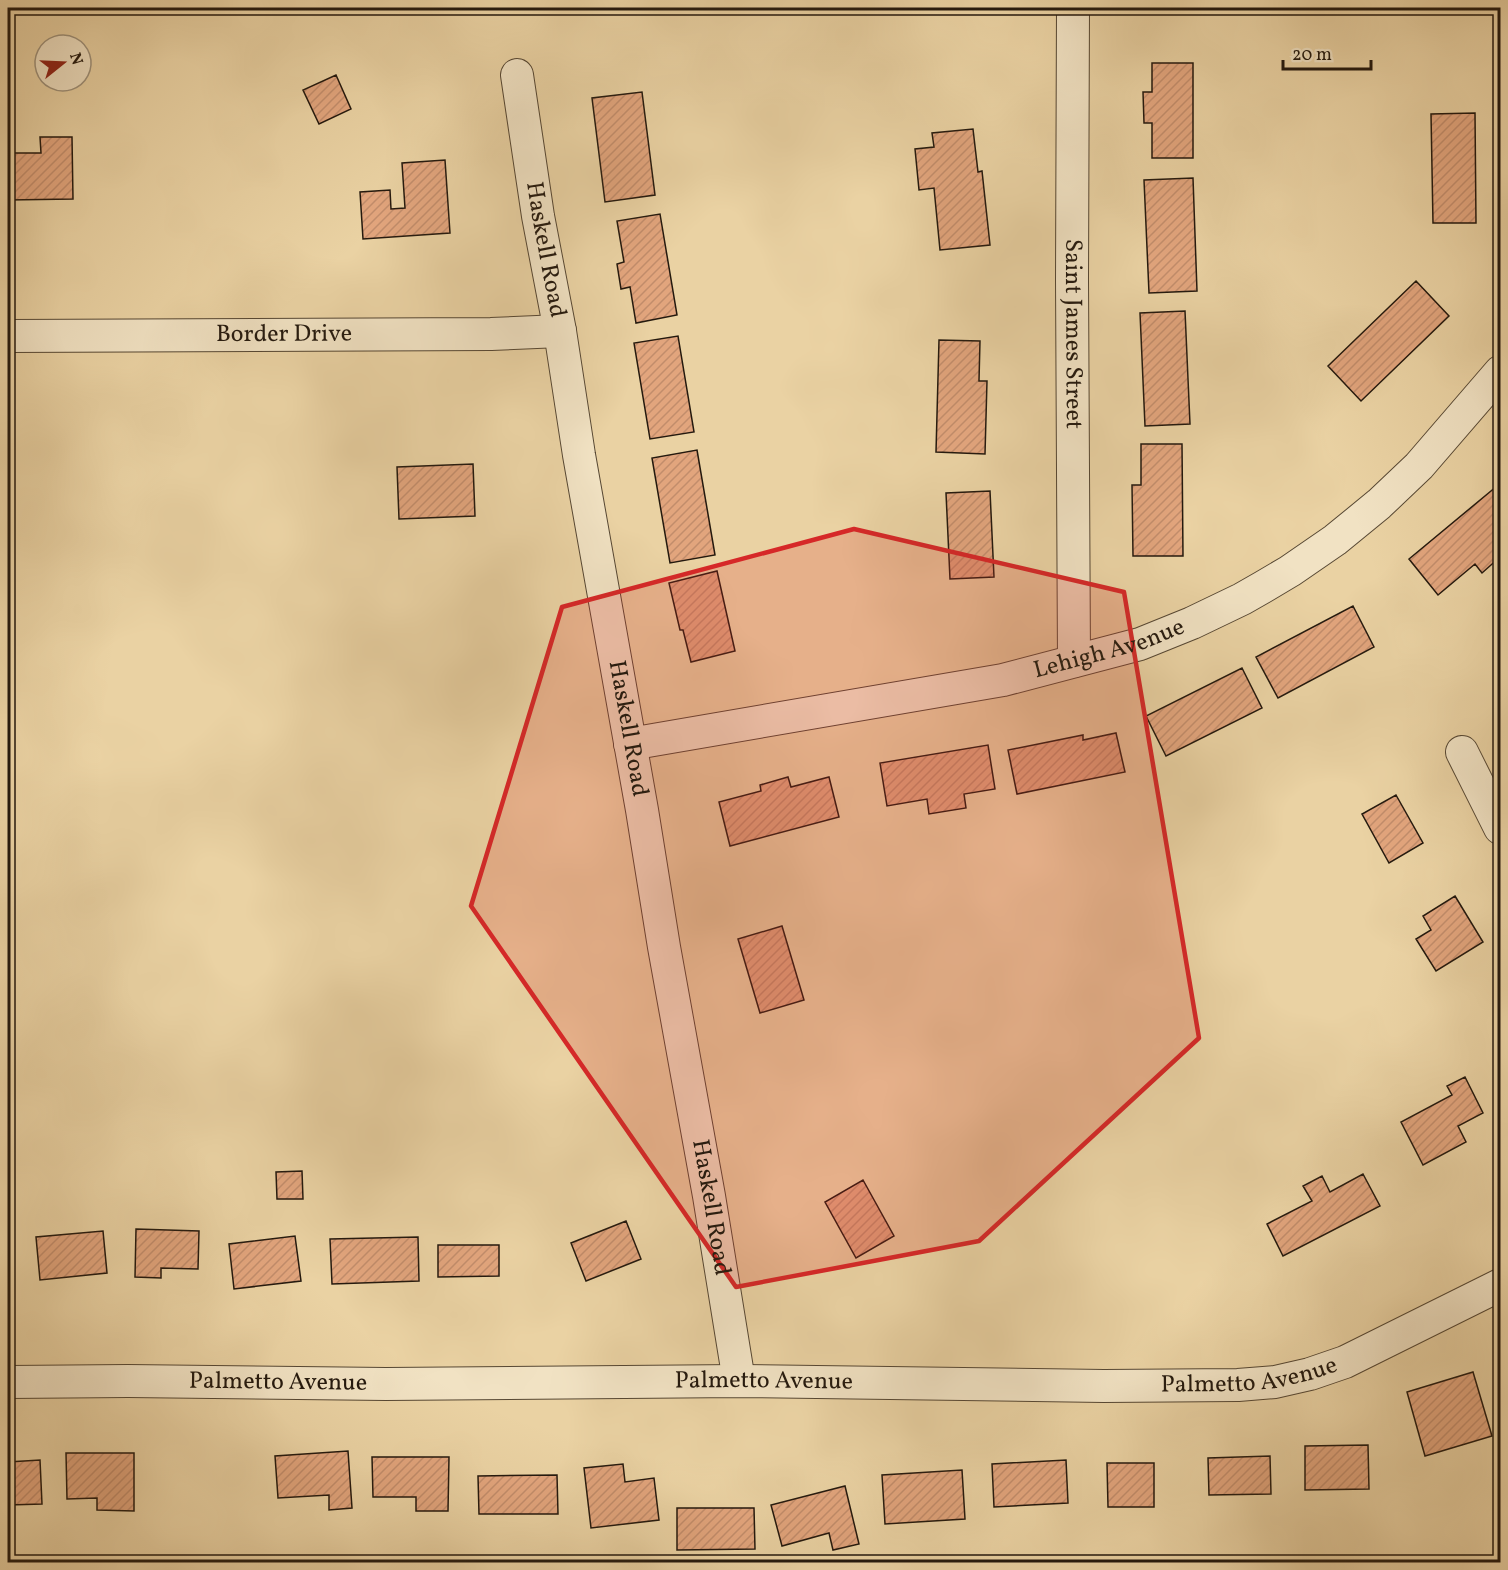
<svg xmlns="http://www.w3.org/2000/svg" width="1508" height="1570" viewBox="0 0 1508 1570" font-family="Vollkorn,serif">
	<style>
		.building { fill: url(#building-hatch); stroke: #24190e; stroke-width: 1.5 }
		.lines { fill: none; stroke-linecap: round; stroke-linejoin: round }
		.street-casing { stroke: #564733; stroke-width: 34 }
		.street { stroke: #f1e2c3; stroke-width: 32 }
		.marked { fill: #d62828; fill-opacity: 0.2; stroke: #d62828; stroke-width: 4.5; stroke-linejoin: round }
		.labels { text-anchor: middle; dominant-baseline: central; stroke-width: 4.5; stroke-linejoin: round; paint-order: stroke }
		.street-label { font-size: 24px; fill: #24190e; stroke: #f1e2c3 }
	</style>
	<defs>
		<pattern id="building-hatch" width="6" height="6" patternUnits="userSpaceOnUse" patternTransform="scale(1.5)"><rect width="6" height="6" fill="#e2a57d"/><path d="M-1 1l2-2M0 6l6-6M5 7l2-2" fill="none" stroke="#c28d6b"/></pattern>
	</defs>
	<rect width="100%" height="100%" fill="#ead2a3"/>
	<filter id="stains"><feTurbulence type="fractalNoise" baseFrequency=".00333" numOctaves="4"/><feColorMatrix values="0 0 0 0 .2 0 0 0 0 .09 0 0 0 0 .02 0 0 0 .5 -.17"/></filter>
	<radialGradient id="worn" r=".72"><stop offset=".6" stop-color="#630" stop-opacity="0"/><stop offset="1" stop-color="#630" stop-opacity=".3"/></radialGradient>
	<path class="building" d="M1152 63H1193V158H1152V123H1144L1143 92H1152Z
		M336 75 351 109 319 124 303 90Z
		M642 92 655 195 605 202 592 98Z
		M1475 113 1476 223H1433L1431 114Z
		M973 129 978 172 982 171 990 245 940 250 934 188 919 190 915 149 934 147 932 133Z
		M40 137H72L73 199 8 200V153H41Z
		M445 160 450 233 363 239 360 192 390 190 391 209 405 208 402 163Z
		M1193 178 1197 291 1149 293 1144 180Z
		M660 214 677 315 636 323 630 287 621 289 617 264 624 262 617 221Z
		M1416 281 1449 316 1361 401 1328 366Z
		M1185 311 1190 424 1145 426 1140 313Z
		M678 336 694 432 650 439 634 343Z
		M939 340 980 341 979 381H987L985 454 936 452Z
		M1141 444H1182L1183 556H1133L1132 485H1141Z
		M697 450 715 555 670 563 652 458Z
		M473 464 475 516 399 519 397 467Z
		M1497 486 1500 490V557L1482 573 1475 564 1438 595 1409 559Z
		M990 491 994 577 950 579 946 493Z
		M717 571 735 651 691 662 683 630H680L669 583Z
		M1353 606 1374 647 1278 698 1256 657Z
		M1242 668 1262 708 1166 756 1146 716Z
		M1116 733 1125 772 1017 794 1008 750 1083 735V740Z
		M988 745 995 789 964 794 966 808 929 814 927 799 887 806 880 763Z
		M788 777 791 787 829 777 839 817 730 846 719 802 761 791 760 785Z
		M1396 795 1423 843 1389 863 1362 814Z
		M1455 896 1483 942 1436 971 1416 939 1431 930 1423 916Z
		M782 926 804 1000 760 1013 738 939Z
		M1465 1077 1483 1113 1458 1126 1466 1142 1423 1165 1401 1122 1452 1095 1447 1086Z
		M302 1171 303 1199H277L276 1172Z
		M1363 1174 1380 1206 1283 1256 1267 1224 1312 1201 1303 1186 1322 1176 1330 1192Z
		M863 1180 894 1236 856 1258 825 1202Z
		M626 1221 641 1259 586 1281 571 1243Z
		M136 1229 199 1231 198 1269 161 1268V1278L135 1277Z
		M103 1231 107 1273 40 1280 36 1237Z
		M295 1236 301 1281 234 1289 229 1244Z
		M418 1237 419 1281 332 1284 330 1239Z
		M8 1243H13L12 1284H8Z
		M438 1245H499V1276L438 1277Z
		M1473 1372 1492 1436 1425 1456 1407 1392Z
		M1368 1445 1369 1489 1305 1490V1446Z
		M348 1451 352 1508 329 1510V1495L278 1498 275 1456Z
		M66 1453H134V1511L97 1510V1498L67 1499Z
		M1270 1456 1271 1494 1209 1495 1208 1458Z
		M372 1457H449L448 1511H416V1497H373Z
		M40 1460 42 1504 8 1505V1462Z
		M1066 1460 1068 1503 994 1507 992 1464Z
		M1107 1463H1154V1507H1108Z
		M623 1464 625 1482 654 1478 659 1520 591 1528 584 1468Z
		M962 1470 965 1519 885 1524 882 1475Z
		M557 1475 558 1514H479L478 1476Z
		M845 1486 859 1544 833 1550 829 1533 782 1546 771 1505Z
		M677 1508H754L755 1549 677 1550Z"/>
	<g class="lines">
		<defs>
			<g id="street">
				<path id="s1" d="M1073 8 1072 280 1074 661"/>
				<path id="s2" d="M517 75 538 216 560 331 579 455 642 810 664 947 709 1196 739 1381"/>
				<path id="s3" d="M8 336 491 334 560 331"/>
				<path id="s4" d="M630 744 1003 680 1140 644 1192 623 1242 599 1263 587 1290 571 1335 540 1379 504 1419 466 1500 372"/>
				<path d="M1462 752 1500 828"/>
				<path id="s5" d="M8 1382 128 1381 386 1384 739 1381 1104 1386 1238 1385 1275 1382 1310 1374 1345 1362 1500 1285"/>
			</g>
		</defs>
		<use href="#street" class="street-casing"/>
		<use href="#street" class="street"/>
	</g>
	<path class="marked" d="M854 529 1124 592 1199 1038 979 1241 736 1287 471 906 562 607Z"/>
	<g class="labels">
		<g class="street-label">
			<text stroke="none"><textPath href="#s2" startOffset="177">Haskell Road</textPath></text>
			<text stroke="none"><textPath href="#s1" startOffset="326">Saint James Street</textPath></text>
			<text stroke="none"><textPath href="#s3" startOffset="276">Border Drive</textPath></text>
			<text stroke="none"><textPath href="#s4" startOffset="489">Lehigh Avenue</textPath></text>
			<text stroke="none"><textPath href="#s2" startOffset="663">Haskell Road</textPath></text>
			<text stroke="none"><textPath href="#s2" startOffset="1149">Haskell Road</textPath></text>
			<text stroke="none"><textPath href="#s5" startOffset="1242">Palmetto Avenue</textPath></text>
			<text stroke="none"><textPath href="#s5" startOffset="756">Palmetto Avenue</textPath></text>
			<text stroke="none"><textPath href="#s5" startOffset="270">Palmetto Avenue</textPath></text>
		</g>
	</g>
	<rect width="1508" height="1570" fill="none" stroke="#ead2a3" stroke-width="30"/>
	<rect x="9" y="9" width="1490" height="1552" fill="none" stroke="#24190e" stroke-width="3"/>
	<rect x="15" y="15" width="1478" height="1540" fill="none" stroke="#24190e" stroke-width="1.5"/>
	<g transform="translate(63 63) rotate(72)"><circle r="28" fill="#f1e2c3" stroke="#9f927b" stroke-width="1.5"/>
	<path d="M0-4.5L10 22L0 15L-10 22Z" fill="#8f2418"/>
	<text y="-9" font-size="16" font-weight="bold" text-anchor="middle" fill="#24190e">N</text>
	</g>
	<path d="M1283 60v9h88v-9" fill="none" stroke="#24190e" stroke-width="3"/>
	<text x="1292" y="60" font-size="18" fill="#24190e" stroke="#f1e2c3" stroke-width="4.5" paint-order="stroke">20 m</text>
	<rect width="100%" height="100%" filter="url(#stains)"/>
	<rect width="100%" height="100%" fill="url(#worn)"/>
</svg>
